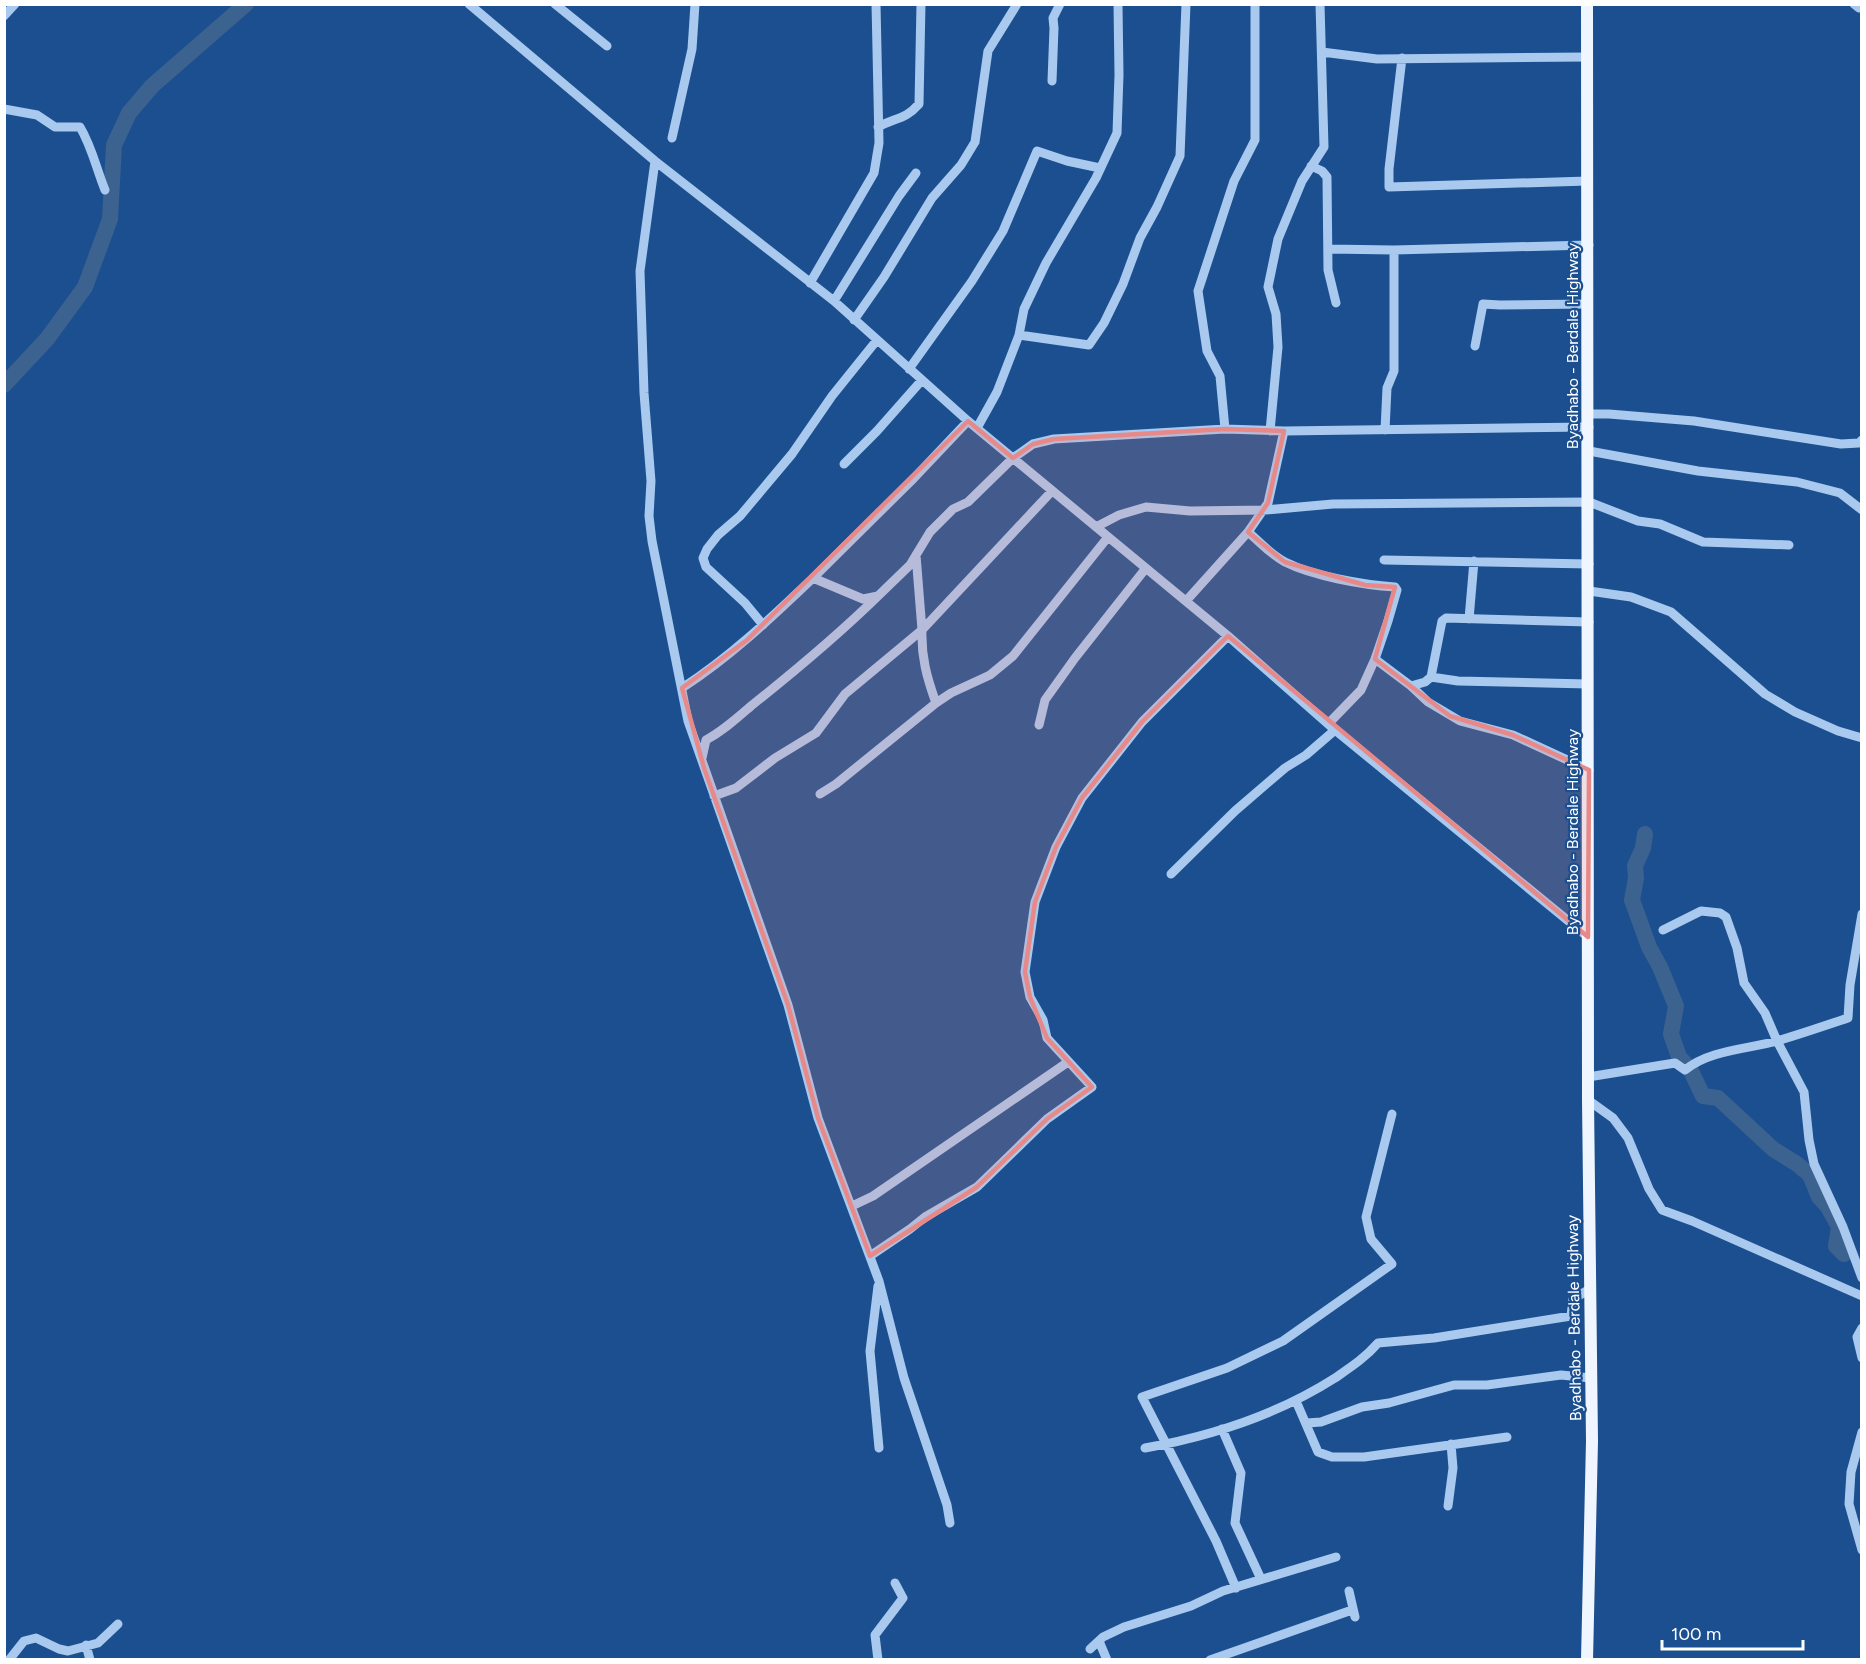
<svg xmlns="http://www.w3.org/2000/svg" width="1866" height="1664" viewBox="0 0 1866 1664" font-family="Figtree,sans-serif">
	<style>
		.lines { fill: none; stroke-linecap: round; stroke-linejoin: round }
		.river { stroke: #3c6290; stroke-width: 16 }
		.minor { stroke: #a9c9ee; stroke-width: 9 }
		.major { stroke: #f0f6ff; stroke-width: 12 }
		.marked { fill: #e88989; fill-opacity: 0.2; stroke: #e88989; stroke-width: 4.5; stroke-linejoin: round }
		.labels { text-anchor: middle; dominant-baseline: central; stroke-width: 4.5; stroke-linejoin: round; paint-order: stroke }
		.street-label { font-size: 16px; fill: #fff; stroke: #1b4f8f }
	</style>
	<rect width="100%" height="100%" fill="#1b4f8f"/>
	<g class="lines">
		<path class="river" d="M4 385 47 339 85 287 110 219 114 145 129 113 152 86 246 4
			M1645 834 1643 848 1635 866 1636 878 1632 900 1649 947 1660 967 1676 1006 1671 1034 1679 1057 1690 1069 1703 1096 1718 1098 1773 1149 1797 1164 1810 1175 1819 1197 1828 1207 1839 1227 1836 1246 1844 1254"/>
		<path class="minor" d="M469 4 655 161 834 301 968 421 1228 636 1335 730 1588 937
			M555 4 607 46
			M1854 4 1859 8 1862 7
			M4 16 15 4
			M1322 52 1377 59 1588 57
			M1402 58 1389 169V187L1588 181
			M1052 81 1054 28 1053 18 1060 4
			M4 109 37 115 55 127H80C92 147 96 168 105 190
			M878 127C896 117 905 120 919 104L921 4
			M672 138 692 49 695 4
			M655 161 640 271 644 393 651 481 649 516 652 541 688 721 788 1005 818 1118 879 1281 904 1378 947 1505 950 1523
			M1311 166 1322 171 1327 177 1328 270 1336 303
			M1329 249 1394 250 1589 245
			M810 283 874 173 879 143 876 4
			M834 301 899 196 916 173
			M854 320 884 277 932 198 961 165 975 142 988 51 1017 4
			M1019 335 1089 345 1104 323 1123 284 1140 238 1157 207 1180 156 1186 4
			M1475 346 1483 304 1500 305 1588 304
			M909 369 972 281 1003 231 1037 151 1067 161 1100 168
			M1589 414H1609L1694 421 1841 444 1859 443 1862 440
			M977 428 997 392 1019 335 1024 309 1046 263 1096 178 1117 133 1119 75 1118 4
			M1225 429 1220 376 1207 351 1198 291 1234 181 1255 140V4
			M1385 430 1387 388 1394 371V250
			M1270 431 1278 347 1276 314 1268 287 1278 239 1302 181 1324 147 1320 4
			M1589 451 1698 471 1797 482 1840 493 1862 510
			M844 464 877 431 922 380
			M1096 527 1119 515 1146 507 1190 511 1266 510 1333 504 1589 502 1638 521 1660 524 1703 542 1789 545
			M1248 532 1268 503 1284 431
			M1384 560 1589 564
			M813 578 914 478 968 421
			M1589 591 1631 597 1671 612 1765 694 1795 712 1838 731 1862 738
			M1186 601 1248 532C1260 542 1270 554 1285 562 1313 576 1363 585 1395 587L1397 590 1388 621 1375 659
			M1469 619 1474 561
			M763 625 745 603 706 567 703 558 707 549 718 535 740 516 792 454 832 396 877 340
			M1431 677 1458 681 1588 684
			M1411 686 1428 702 1460 721 1513 735 1589 770
			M682 688C730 657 771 618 813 578L863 599 878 596 910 565 930 532 953 509 968 502 1013 458 1033 444 1054 439 1225 429 1284 431 1589 427
			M936 703C927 678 921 657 922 630L1052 491
			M1328 724 1361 690 1375 659 1411 686 1425 682 1431 677 1442 621 1446 618 1589 622
			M1039 725 1045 700 1075 658 1146 568
			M702 758 706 740C723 731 736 719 751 706 795 671 838 635 878 596
			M820 794 836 784 936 703 951 693 990 675 1013 656 1108 537
			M714 796 736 788 775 758 816 733 845 694 922 630 916 555
			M1171 874 1235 811 1285 768 1306 755 1335 730
			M1663 930 1701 911 1720 913 1726 917 1737 948 1744 983 1765 1013 1777 1041 1804 1092 1809 1140 1814 1164 1843 1227 1862 1278
			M1588 1077 1675 1063 1685 1070C1709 1050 1748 1049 1777 1041 1801 1034 1824 1026 1848 1018L1850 985 1862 914
			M1588 1100 1613 1118 1628 1138 1649 1189 1662 1210 1692 1221 1862 1296
			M852 1206 873 1196 1068 1062
			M870 1256 910 1229 925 1217 977 1187 1047 1119 1092 1087 1047 1038 1043 1020 1030 997 1025 972 1035 902 1056 847 1082 798 1142 722 1228 636
			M878 1286 870 1351 879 1448
			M1862 1328 1857 1337 1862 1358
			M1296 1401 1318 1452 1332 1457H1364L1507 1437
			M1307 1423 1321 1422 1362 1407 1389 1403 1454 1385H1487L1561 1375 1591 1378
			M1222 1429 1241 1473 1235 1523 1261 1579
			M1862 1432 1851 1472 1849 1504 1862 1550
			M1145 1448C1212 1436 1277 1415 1335 1378 1351 1367 1365 1358 1378 1343L1434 1338 1571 1316 1573 1299 1590 1289
			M1448 1506 1453 1468 1451 1444
			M1236 1588 1216 1541 1142 1397 1227 1368 1283 1341 1392 1264 1371 1239 1366 1217 1392 1114
			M1349 1591 1355 1617
			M1099 1641 1107 1660
			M86 1645 90 1660
			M1090 1649 1103 1637 1124 1627 1191 1606 1223 1591 1336 1557
			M9 1660 24 1641 36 1638 59 1649 68 1651 98 1643 118 1624
			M878 1660 875 1635 903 1598 895 1583
			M1210 1660 1352 1610"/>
		<path class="major" d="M1587 1660 1592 1441 1588 1100 1587 4"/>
	</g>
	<path class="marked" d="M968 421 1013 458 1033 444 1054 439 1225 429 1284 431 1268 503 1248 532 1285 562 1365 585 1395 587 1375 659 1450 716 1513 735 1589 770 1588 937 1228 636 1142 722 1082 798 1056 847 1035 902 1025 972 1030 997 1047 1038 1092 1087 1047 1119 977 1187 870 1256 818 1118 788 1005 704 768 682 688 747 640Z"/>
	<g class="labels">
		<g class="street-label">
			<text transform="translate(1572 346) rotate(-90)">Byadhabo - Berdale Highway</text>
			<text transform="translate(1572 832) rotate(-90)">Byadhabo - Berdale Highway</text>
			<text transform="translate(1574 1318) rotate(-91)">Byadhabo - Berdale Highway</text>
		</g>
	</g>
	<rect width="1866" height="1664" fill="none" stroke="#ffffff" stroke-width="12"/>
	<path d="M1662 1640v9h141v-9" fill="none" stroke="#ffffff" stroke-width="3"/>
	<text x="1671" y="1640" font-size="18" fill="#ffffff" stroke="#1b4f8f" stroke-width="4.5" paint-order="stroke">100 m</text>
</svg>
